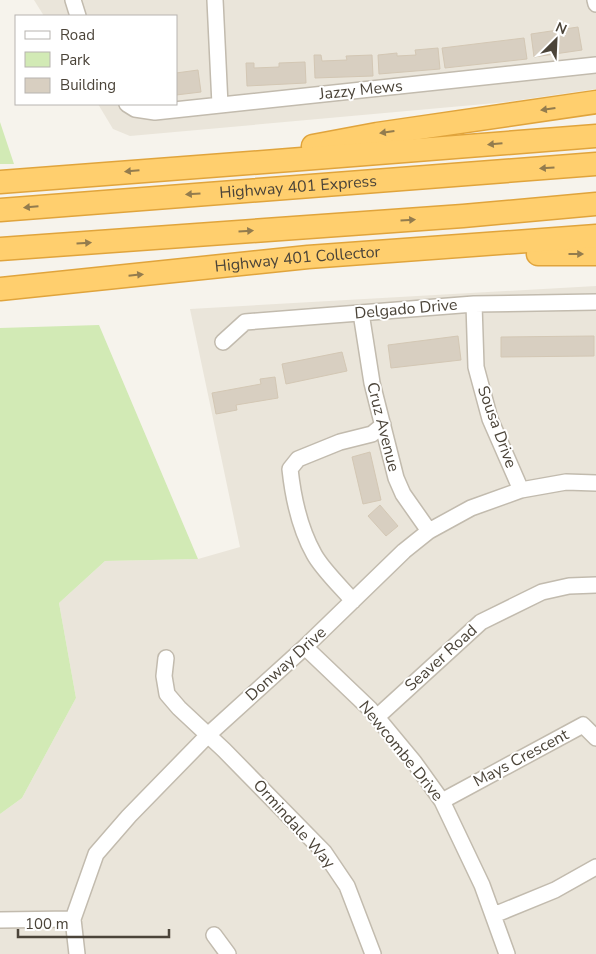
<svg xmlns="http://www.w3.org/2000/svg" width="596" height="954" viewBox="0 0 596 954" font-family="'Nunito Sans',sans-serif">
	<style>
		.residential { fill: #eae5da }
		.green { fill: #d2eab5 }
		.building { fill: #d8cfc1; stroke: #d3c7b4 }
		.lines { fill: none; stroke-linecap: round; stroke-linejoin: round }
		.minor-casing { stroke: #c2bbae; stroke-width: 18 }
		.highway-casing { stroke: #e0a43c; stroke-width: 25 }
		.minor { stroke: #fff; stroke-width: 15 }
		.highway { stroke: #ffcf6e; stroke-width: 22 }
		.oneway { fill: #937c4e }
		.labels { text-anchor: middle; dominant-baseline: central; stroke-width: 4; stroke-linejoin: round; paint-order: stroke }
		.street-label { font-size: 16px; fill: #4b4439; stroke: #fff }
	</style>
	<rect width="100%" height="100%" fill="#f6f3ec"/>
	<path class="residential" d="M34 0H596V89L507 102 130 136 113 129 98 104H176V16H44Z
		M596 286V954H0V814L22 798 76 698 59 603 105 561 198 559 240 547 190 309Z"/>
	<path class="green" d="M0 122 14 164H0Z
		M99 325 198 559 105 561 59 603 76 698 22 798 0 814V328Z"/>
	<path class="building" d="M578 27 582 50 534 57 531 34Z
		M524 38 527 59 445 68 442 48Z
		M438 48 440 69 379 74 378 55 397 53V56L416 55 415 50Z
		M314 55H321L322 61 347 60 346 56 372 55 373 76 315 78Z
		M305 62 306 83 247 86 246 63H254V68L279 67V63Z
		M198 70 201 92 176 95V73Z
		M458 336 461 360 391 368 388 345Z
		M594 336V356L501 357V337Z
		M342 352 347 371 286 384 282 364Z
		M275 377 278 398 236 405 237 410 216 414 212 393 261 384 260 379Z
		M370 452 381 500 363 504 352 457Z
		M380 505 398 526 386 536 368 516Z"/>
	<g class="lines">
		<defs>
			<path id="minor" d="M73 0 78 16
				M215 0 220 105
				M595 0 596 4
				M127 104 135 109 155 112 596 65
				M474 304 476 367 490 419 521 490
				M361 313 372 383 396 478 403 494 429 531
				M223 342 245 322 474 304 596 302
				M353 601C342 588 322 569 314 554 300 529 293 497 290 469L298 459 340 442 372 434 383 425
				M305 647 370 709 414 762 442 801 482 885 507 954
				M166 658 164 676 167 694 179 708 224 750 324 852 347 886 373 954
				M377 717 481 622 542 592 569 586 596 585
				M442 801 583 725 596 738
				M494 915 555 890 596 867
				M0 920 73 919
				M214 935 228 954
				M77 954 73 919 96 854 129 816 209 734 305 647 404 551 429 531 471 508 521 490 566 482 596 483"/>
			<g id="highway">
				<path d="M313 146 377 134 596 102"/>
				<path d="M0 182C199 166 397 153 596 136"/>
				<path id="s1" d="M0 210 596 164"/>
				<path d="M0 249 463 216 596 204"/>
				<path d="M538 254H596"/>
				<path id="s2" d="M0 289 308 257 596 236"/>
			</g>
		</defs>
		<use href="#minor" class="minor-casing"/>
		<use href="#highway" class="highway-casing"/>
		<use href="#minor" class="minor"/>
		<use href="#highway" class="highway"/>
	</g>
	<defs><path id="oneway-solid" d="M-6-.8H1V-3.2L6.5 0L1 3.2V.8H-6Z" transform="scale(1.25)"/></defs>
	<g class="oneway">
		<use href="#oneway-solid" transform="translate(548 109) rotate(172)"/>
		<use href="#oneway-solid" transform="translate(387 132) rotate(172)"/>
		<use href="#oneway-solid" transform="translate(495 144) rotate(175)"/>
		<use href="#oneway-solid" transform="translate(547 168) rotate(176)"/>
		<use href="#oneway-solid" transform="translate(132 171) rotate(175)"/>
		<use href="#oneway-solid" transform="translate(193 194) rotate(176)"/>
		<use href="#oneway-solid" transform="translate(31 207) rotate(175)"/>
		<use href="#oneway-solid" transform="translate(408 220) rotate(-4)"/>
		<use href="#oneway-solid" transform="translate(246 231) rotate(-4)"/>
		<use href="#oneway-solid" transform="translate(84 243) rotate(-4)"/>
		<use href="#oneway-solid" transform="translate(576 254)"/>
		<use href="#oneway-solid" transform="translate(136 275) rotate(-6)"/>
	</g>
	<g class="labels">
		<g class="street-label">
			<text transform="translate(361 90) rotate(-6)">Jazzy Mews</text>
			<text stroke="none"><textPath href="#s1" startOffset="299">Highway 401 Express</textPath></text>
			<text stroke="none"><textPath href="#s2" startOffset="299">Highway 401 Collector</textPath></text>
			<text transform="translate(406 309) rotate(-5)">Delgado Drive</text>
			<text transform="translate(383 427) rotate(76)">Cruz Avenue</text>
			<text transform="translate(497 427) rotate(70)">Sousa Drive</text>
			<text transform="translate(441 658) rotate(-42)">Seaver Road</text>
			<text transform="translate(286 664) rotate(-42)">Donway Drive</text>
			<text transform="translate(401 751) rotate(51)">Newcombe Drive</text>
			<text transform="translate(521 758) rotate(-28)">Mays Crescent</text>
			<text transform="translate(294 824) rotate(48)">Ormindale Way</text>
		</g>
	</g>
	<rect x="15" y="15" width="162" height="90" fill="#ffffff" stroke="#b7b4b0"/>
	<rect x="25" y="31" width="25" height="8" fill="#ffffff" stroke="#b7b4b0"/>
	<text x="60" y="40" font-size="15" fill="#4b4439">Road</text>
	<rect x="25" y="52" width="25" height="15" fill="#d2eab5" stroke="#b7b4b0"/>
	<text x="60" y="65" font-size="15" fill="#4b4439">Park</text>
	<rect x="25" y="78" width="25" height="15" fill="#d8cfc1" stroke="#b7b4b0"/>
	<text x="60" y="90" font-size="15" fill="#4b4439">Building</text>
	<g transform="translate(556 40) rotate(24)" stroke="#ffffff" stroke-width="4" paint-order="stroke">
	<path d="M0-4L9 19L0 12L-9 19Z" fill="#4b4439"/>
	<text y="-8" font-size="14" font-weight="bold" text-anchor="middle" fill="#4b4439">N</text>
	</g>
	<path d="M18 929v8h151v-8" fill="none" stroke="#4b4439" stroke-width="2.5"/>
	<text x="25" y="929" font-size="15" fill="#4b4439" stroke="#ffffff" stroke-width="4" paint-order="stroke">100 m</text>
</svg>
